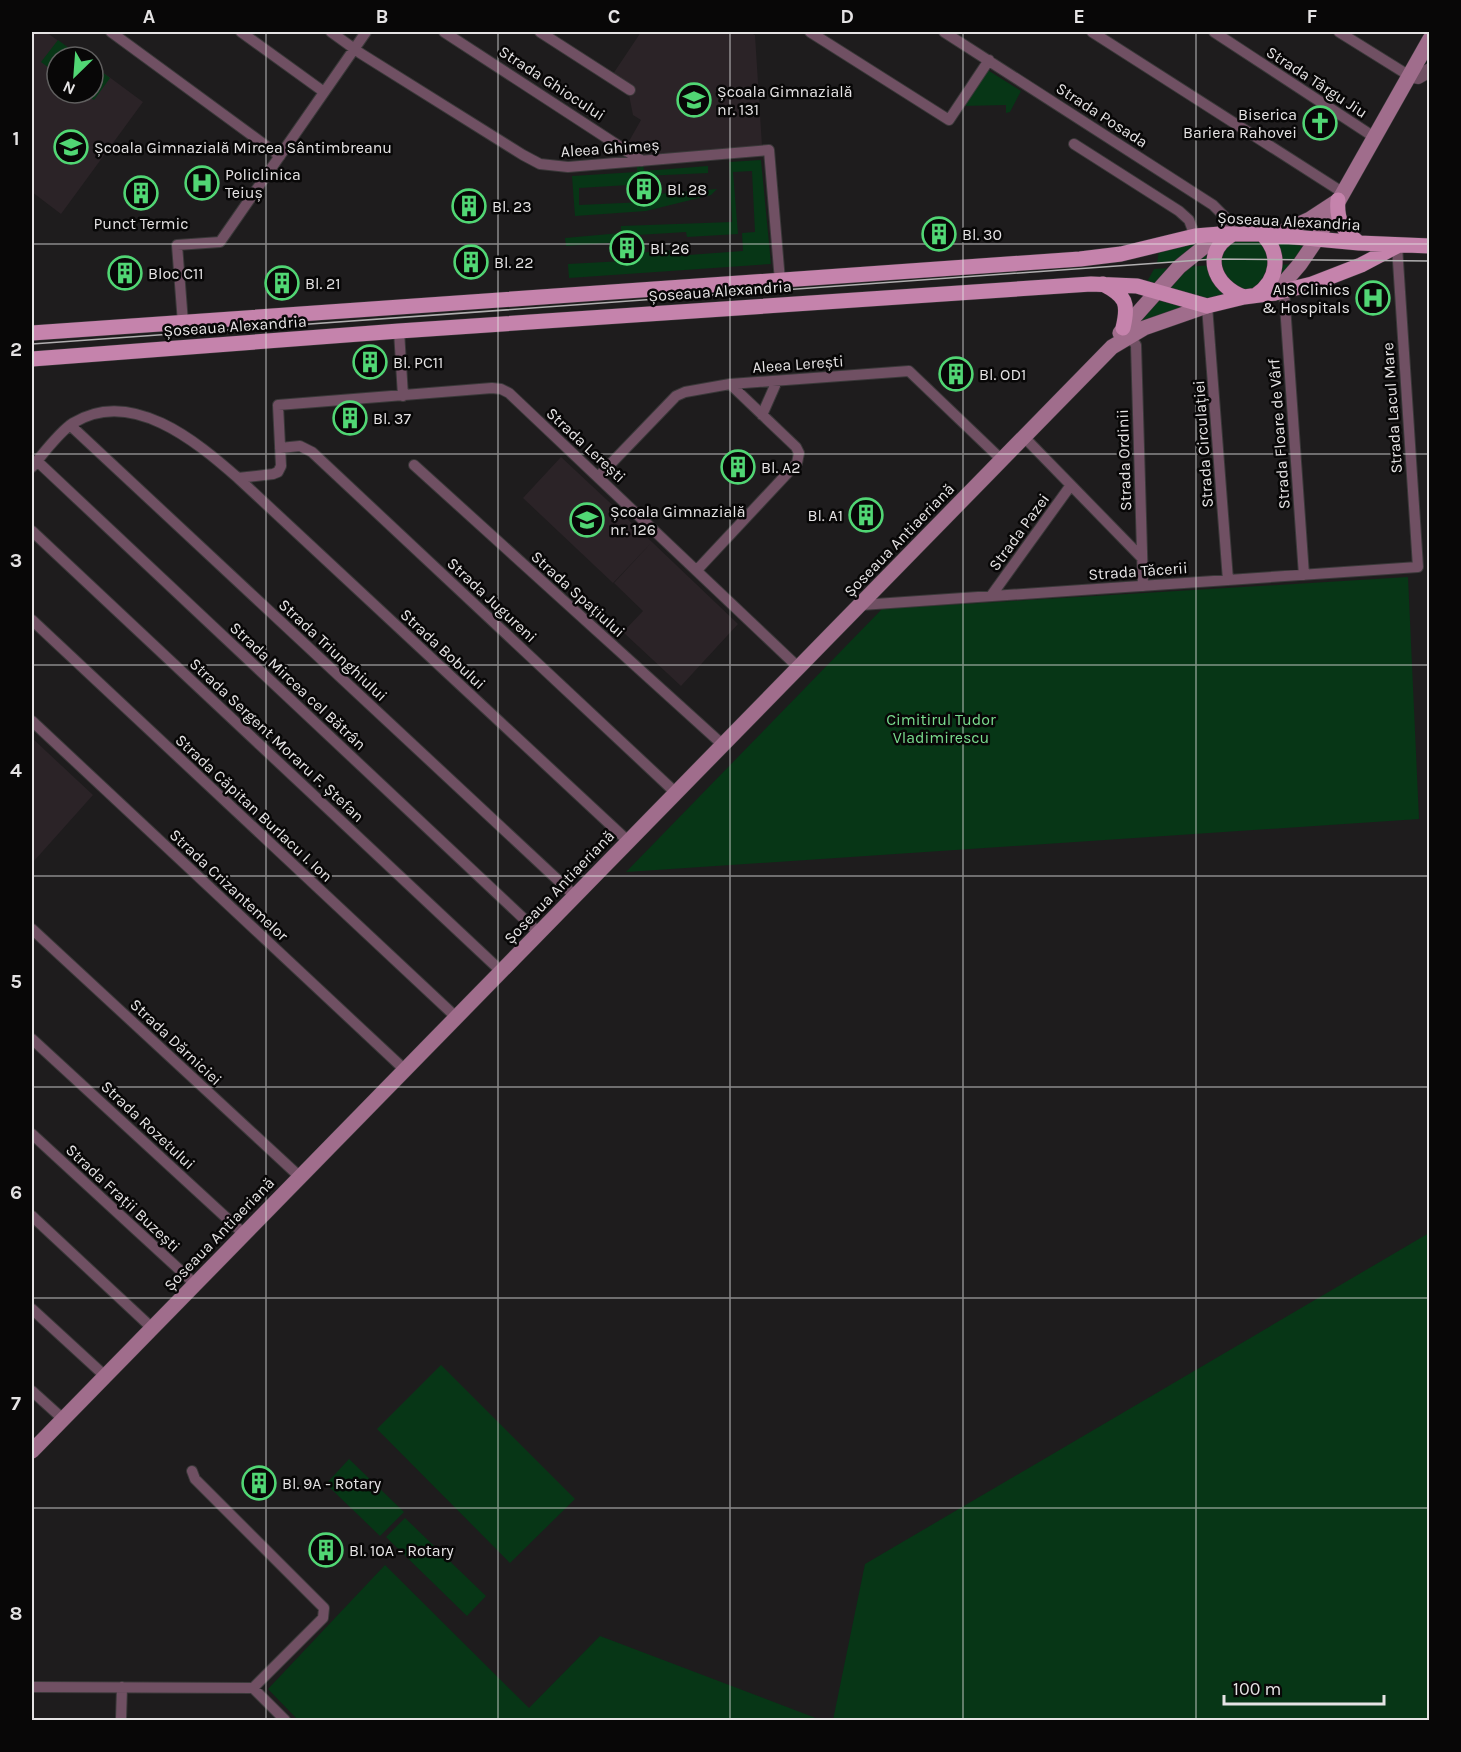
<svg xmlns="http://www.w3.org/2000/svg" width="1461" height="1752" viewBox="0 0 1461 1752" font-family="Karla,sans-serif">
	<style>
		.built { fill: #2b2327 }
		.green { fill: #073616 }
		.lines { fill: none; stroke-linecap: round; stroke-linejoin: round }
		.minor-casing { stroke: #3a3839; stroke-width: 12 }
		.tertiary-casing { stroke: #3a3839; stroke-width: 15 }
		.secondary-casing { stroke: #3a3839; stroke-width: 16 }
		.primary-casing { stroke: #3a3839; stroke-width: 16 }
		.minor { stroke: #705063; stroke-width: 10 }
		.tertiary { stroke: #705063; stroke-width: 14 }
		.secondary { stroke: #a06d8c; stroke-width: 15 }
		.primary { stroke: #c583ac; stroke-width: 15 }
		.tram { stroke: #b1afb0; stroke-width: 1.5 }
		.grid { fill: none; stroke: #e5e3e4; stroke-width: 1.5; stroke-opacity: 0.55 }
		.labels { text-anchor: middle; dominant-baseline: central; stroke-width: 5; stroke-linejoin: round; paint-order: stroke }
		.street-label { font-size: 16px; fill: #e5e3e4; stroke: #080707 }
		.poi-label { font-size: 16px; fill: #e5e3e4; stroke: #080707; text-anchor: start }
		.park-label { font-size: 16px; fill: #7add8f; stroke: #080707 }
		.neatline { fill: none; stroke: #e5e3e4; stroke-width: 2 }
		.grid-label { font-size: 20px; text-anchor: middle; font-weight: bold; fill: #e5e3e4 }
	</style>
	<rect width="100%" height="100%" fill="#1e1c1d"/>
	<path class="built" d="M32 32H46L81 57H57V93H93V65L143 102 61 214 32 192Z
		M641 32H749L755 35 762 146 640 156 628 143 641 120 633 115 628 90 613 74Z
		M561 457 652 542 613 583 523 498Z
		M652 542 738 624 681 686 623 632 643 611 614 583Z
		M32 738 93 795 34 861 32 859Z"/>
	<path class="green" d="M58 40 81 57H57V74L41 62Z
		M93 65 110 78 94 100 83 93H93Z
		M986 69 1021 91 1010 112 1006 113V105L961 106Z
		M761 160 771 264 569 278 568 264 624 261V254L688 249V255L743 251 742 233 755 232 752 171 733 172 738 234 687 237 686 232 621 236V242L566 246 565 238 621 233V226L732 222 729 162Z
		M643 163 644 171 708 166V173L644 176 645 184 579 188V205L645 202V195L717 189 711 195 646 211 575 216 572 176 637 172V164Z
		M1195 236 1317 239 1303 260 1275 259 1276 265 1300 264 1284 283 1123 328 1156 291 1144 287 1154 269 1214 265V259L1157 263 1160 244Z
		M1408 577 1419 819 626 872 882 609Z
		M1429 1233V1720H833L865 1564Z
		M441 1365 575 1499 510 1563 377 1429Z
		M349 1459 404 1512 380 1536 326 1484Z
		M405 1518 486 1596 467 1616 386 1537Z
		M385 1565 529 1708 600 1636 821 1720H298L268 1689Z"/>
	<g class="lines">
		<defs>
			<path id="minor" d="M111 32 280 156
				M241 32 324 92
				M331 32 360 53 523 155 540 164 568 167 769 150 780 281
				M444 32 642 161
				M540 32 630 90
				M810 32 949 120 989 60
				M944 32 1213 205 1225 217 1233 234
				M1092 32 1342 192
				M1214 32 1374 137
				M1339 32 1408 75
				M1074 144 1179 211 1189 220 1195 236
				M1284 291 1304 575
				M1207 306 1228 580
				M183 323 177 245 220 242 366 32
				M399 331 403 396
				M1129 336 1136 345 1143 586
				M762 415 777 381
				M70 425 575 896
				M1024 437 1142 558
				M280 448 300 446 312 452 676 793
				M37 461 539 933
				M414 465 723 745
				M32 467C43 454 59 432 73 423 131 387 196 441 238 478L273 474 278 472 281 466 278 405 492 388 501 389 509 393 798 667
				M598 477 676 396 685 392 730 384 909 371 1002 460
				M238 478 629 842
				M32 531 502 972
				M697 570 797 463 799 453 796 447 730 384
				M991 596 1071 485
				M861 605 1418 567 1397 246
				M32 620 457 1018
				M32 721 405 1070
				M32 929 300 1177
				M32 1039 244 1234
				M32 1134 195 1284
				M32 1216 152 1328
				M32 1309 105 1376
				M32 1391 63 1419
				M192 1471 195 1479 324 1608 323 1618 253 1688
				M32 1687 253 1688 285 1720
				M121 1720 122 1687"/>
			<path id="tertiary" d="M1408 75 1418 77 1430 70"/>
			<path id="secondary" d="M1275 235 1310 219 1336 202
				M1275 293 1300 264 1317 239 1430 39
				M1120 333 1179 267 1220 234
				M32 1451 1112 347 1144 328 1207 306"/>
			<path id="primary" d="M1338 200C1336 221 1343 230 1359 243
				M1233 234C1201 252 1213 286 1244 297
				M1103 284C1126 296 1129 303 1123 328
				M1256 295C1278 281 1282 253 1262 234
				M32 333 1080 259 1121 254 1195 236 1220 234H1262L1359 243 1430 246
				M32 359 399 331 1091 284 1137 286 1207 306 1244 297 1275 293 1312 284 1361 265 1397 246"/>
		</defs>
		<use href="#minor" class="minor-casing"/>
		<use href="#tertiary" class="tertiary-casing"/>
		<use href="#secondary" class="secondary-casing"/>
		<use href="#primary" class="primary-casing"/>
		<use href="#minor" class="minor"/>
		<use href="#tertiary" class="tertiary"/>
		<use href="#secondary" class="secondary"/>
		<use href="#primary" class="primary"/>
		<path class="tram" d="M32 344 1214 259 1430 261"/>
	</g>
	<path class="grid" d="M266 32V1720M498 32V1720M730 32V1720M963 32V1720M1196 32V1720M32 244H1430M32 454H1430M32 665H1430M32 876H1430M32 1087H1430M32 1298H1430M32 1508H1430"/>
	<defs>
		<symbol id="school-ring" viewBox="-11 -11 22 22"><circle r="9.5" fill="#080707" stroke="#51d674" stroke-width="1.5"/><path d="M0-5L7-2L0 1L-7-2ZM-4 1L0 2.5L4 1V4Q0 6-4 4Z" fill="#51d674"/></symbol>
		<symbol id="church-ring" viewBox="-11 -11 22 22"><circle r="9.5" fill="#080707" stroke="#51d674" stroke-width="1.5"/><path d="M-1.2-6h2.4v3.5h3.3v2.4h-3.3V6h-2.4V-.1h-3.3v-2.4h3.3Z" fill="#51d674"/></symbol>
		<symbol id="hospital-ring" viewBox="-11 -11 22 22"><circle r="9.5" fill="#080707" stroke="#51d674" stroke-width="1.5"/><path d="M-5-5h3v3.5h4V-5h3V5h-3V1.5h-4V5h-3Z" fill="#51d674"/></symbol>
		<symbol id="building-ring" viewBox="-11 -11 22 22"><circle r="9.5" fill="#080707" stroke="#51d674" stroke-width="1.5"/><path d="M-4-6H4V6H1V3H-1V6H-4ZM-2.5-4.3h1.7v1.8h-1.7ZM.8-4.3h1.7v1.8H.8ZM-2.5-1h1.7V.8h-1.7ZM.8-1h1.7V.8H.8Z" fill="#51d674"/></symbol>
	</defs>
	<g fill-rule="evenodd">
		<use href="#school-ring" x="675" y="81" width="38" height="38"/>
		<use href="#church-ring" x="1301" y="104" width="38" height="38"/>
		<use href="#school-ring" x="52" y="128" width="38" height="38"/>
		<use href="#hospital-ring" x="183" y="164" width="38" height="38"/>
		<use href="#building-ring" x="625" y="170" width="38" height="38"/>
		<use href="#building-ring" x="122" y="174" width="38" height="38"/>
		<use href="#building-ring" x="450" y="187" width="38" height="38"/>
		<use href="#building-ring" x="920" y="215" width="38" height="38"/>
		<use href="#building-ring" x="608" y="229" width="38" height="38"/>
		<use href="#building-ring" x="452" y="243" width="38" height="38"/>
		<use href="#building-ring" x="106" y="254" width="38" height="38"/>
		<use href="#building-ring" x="263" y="264" width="38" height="38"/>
		<use href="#hospital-ring" x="1354" y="279" width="38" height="38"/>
		<use href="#building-ring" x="351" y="343" width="38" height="38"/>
		<use href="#building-ring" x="937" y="355" width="38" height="38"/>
		<use href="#building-ring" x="331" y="399" width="38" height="38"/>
		<use href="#building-ring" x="719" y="448" width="38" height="38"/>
		<use href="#building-ring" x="847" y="496" width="38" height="38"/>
		<use href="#school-ring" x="568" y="501" width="38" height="38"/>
		<use href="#building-ring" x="240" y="1464" width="38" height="38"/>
		<use href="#building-ring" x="307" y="1531" width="38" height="38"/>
	</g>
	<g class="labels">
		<g class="street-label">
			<text transform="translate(1317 82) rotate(33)">Strada Târgu Jiu</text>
			<text transform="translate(552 83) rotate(33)">Strada Ghiocului</text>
			<text transform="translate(1102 115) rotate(33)">Strada Posada</text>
			<text transform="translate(610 148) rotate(-4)">Aleea Ghimeș</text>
			<text transform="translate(1289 221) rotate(3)">Șoseaua Alexandria</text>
			<text transform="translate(720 291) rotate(-4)">Șoseaua Alexandria</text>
			<text transform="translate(235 326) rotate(-4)">Șoseaua Alexandria</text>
			<text transform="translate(798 364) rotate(-4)">Aleea Lerești</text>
			<text transform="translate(1392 408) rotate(-94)">Strada Lacul Mare</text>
			<text transform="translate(1279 434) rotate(-94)">Strada Floare de Vârf</text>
			<text transform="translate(1203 444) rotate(-94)">Strada Circulației</text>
			<text transform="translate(586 445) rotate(43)">Strada Lerești</text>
			<text transform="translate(1124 460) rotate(-92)">Strada Ordinii</text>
			<text transform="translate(1019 532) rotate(-54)">Strada Pazei</text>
			<text transform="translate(899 540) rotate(-46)">Șoseaua Antiaeriană</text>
			<text transform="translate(1138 571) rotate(-4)">Strada Tăcerii</text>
			<text transform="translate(578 594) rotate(42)">Strada Spațiului</text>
			<text transform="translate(492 600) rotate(43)">Strada Jugureni</text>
			<text transform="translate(443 649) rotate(43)">Strada Bobului</text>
			<text transform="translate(333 650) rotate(43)">Strada Triunghiului</text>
			<text transform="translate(298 686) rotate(43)">Strada Mircea cel Bătrân</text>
			<text transform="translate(277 740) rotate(43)">Strada Sergent Moraru F. Ștefan</text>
			<text transform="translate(254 808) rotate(43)">Strada Căpitan Burlacu I. Ion</text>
			<text transform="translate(229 885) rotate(43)">Strada Crizantemelor</text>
			<text transform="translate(559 887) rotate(-46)">Șoseaua Antiaeriană</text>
			<text transform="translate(176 1042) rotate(43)">Strada Dărniciei</text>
			<text transform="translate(148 1125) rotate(43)">Strada Rozetului</text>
			<text transform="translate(123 1198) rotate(43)">Strada Frații Buzești</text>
			<text transform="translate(219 1234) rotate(-46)">Șoseaua Antiaeriană</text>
		</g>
		<g class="poi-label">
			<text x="717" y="91">Școala Gimnazială<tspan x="717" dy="18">nr. 131</tspan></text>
			<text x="1297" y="114" text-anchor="end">Biserica<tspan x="1297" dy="18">Bariera Rahovei</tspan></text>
			<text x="94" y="147">Școala Gimnazială Mircea Sântimbreanu</text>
			<text x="225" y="174">Policlinica<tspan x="225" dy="18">Teiuș</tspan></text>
			<text x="667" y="189">Bl. 28</text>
			<text x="492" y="206">Bl. 23</text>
			<text x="141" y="223" text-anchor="middle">Punct Termic</text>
			<text x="962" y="234">Bl. 30</text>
			<text x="650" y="248">Bl. 26</text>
			<text x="494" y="262">Bl. 22</text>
			<text x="148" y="273">Bloc C11</text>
			<text x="305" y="283">Bl. 21</text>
			<text x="1350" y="289" text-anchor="end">AIS Clinics<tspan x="1350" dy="18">&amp; Hospitals</tspan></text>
			<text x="393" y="362">Bl. PC11</text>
			<text x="979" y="374">Bl. OD1</text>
			<text x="373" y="418">Bl. 37</text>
			<text x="761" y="467">Bl. A2</text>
			<text x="610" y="511">Școala Gimnazială<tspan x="610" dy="18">nr. 126</tspan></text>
			<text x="843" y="515" text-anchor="end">Bl. A1</text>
			<text x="282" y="1483">Bl. 9A - Rotary</text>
			<text x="349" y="1550">Bl. 10A - Rotary</text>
		</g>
		<g class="park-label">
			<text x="941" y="719">Cimitirul Tudor<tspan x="941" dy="18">Vladimirescu</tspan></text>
		</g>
	</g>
	<rect width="1461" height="1752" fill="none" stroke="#080707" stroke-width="66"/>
	<g transform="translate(75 75) rotate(205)"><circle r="28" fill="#080707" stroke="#605f5f" stroke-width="1.5"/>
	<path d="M0-4.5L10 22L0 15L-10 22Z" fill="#51d674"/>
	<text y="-9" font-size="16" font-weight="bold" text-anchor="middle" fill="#e5e3e4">N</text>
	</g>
	<path d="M1224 1695v9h160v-9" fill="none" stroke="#e5e3e4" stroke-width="3"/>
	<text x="1233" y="1695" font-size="18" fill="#e5e3e4" stroke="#080707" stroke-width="4.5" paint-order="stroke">100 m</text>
	<rect x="33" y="33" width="1395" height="1686" class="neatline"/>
	<g class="grid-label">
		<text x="149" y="23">A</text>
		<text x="382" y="23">B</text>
		<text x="614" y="23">C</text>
		<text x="847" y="23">D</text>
		<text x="1079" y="23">E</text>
		<text x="1312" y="23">F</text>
		<text x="16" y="145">1</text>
		<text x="16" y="356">2</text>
		<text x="16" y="567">3</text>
		<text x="16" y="777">4</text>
		<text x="16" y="988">5</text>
		<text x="16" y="1199">6</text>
		<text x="16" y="1410">7</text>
		<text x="16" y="1620">8</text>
	</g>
</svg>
